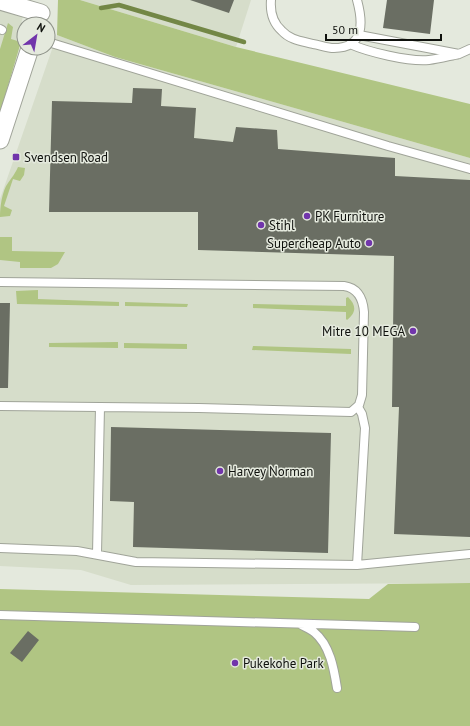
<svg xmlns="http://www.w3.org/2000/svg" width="470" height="726" viewBox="0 0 470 726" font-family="'PT Sans',sans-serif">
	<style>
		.built { fill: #d6ddca }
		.green { fill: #b0c583 }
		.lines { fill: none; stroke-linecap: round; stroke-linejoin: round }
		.stream { stroke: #738746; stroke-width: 4.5 }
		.building { fill: #6a6e63 }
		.lane-casing { stroke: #a0a499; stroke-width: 10 }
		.street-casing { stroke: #a0a499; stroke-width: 19 }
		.lane { stroke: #fff; stroke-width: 8 }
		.street { stroke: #fff; stroke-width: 17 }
		.poi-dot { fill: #7135ab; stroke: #e4e9dd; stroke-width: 1.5 }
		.labels { text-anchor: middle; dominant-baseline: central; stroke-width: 3; stroke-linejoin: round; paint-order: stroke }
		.poi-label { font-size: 13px; fill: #0f110d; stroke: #e4e9dd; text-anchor: start }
	</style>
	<rect width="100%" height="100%" fill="#e4e9dd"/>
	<path class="built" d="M0 0H27L0 108Z
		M80 0H251L236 47Z
		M57 35 115 57 470 158V583L131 585 81 570 0 566V199Z"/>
	<path class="green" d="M58 0H80L236 47 470 104V158L115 57 57 35Z
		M8 23 13 27 11 39 21 42 0 113V49Z
		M18 167 25 168 24 175 20 181 13 179 4 206 12 210 10 216 0 217C0 207 2 191 8 183 12 177 15 174 18 167Z
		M0 237H12V251L65 252 58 264 51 268H20V262L0 260Z
		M38 290V299L119 302V306L17 304 16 291Z
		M348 297C356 305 357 312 347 320L346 319V312L253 308V304L346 306V298Z
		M125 302 188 304 187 307 125 306Z
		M118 342V348L49 347V343Z
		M124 343 187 344V349L124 348Z
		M253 346 351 349V354L252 350Z
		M470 583V726H0V589L369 599 388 584Z"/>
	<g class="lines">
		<path class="stream" d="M101 8 119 5 244 42"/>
	</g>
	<path class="building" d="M190 0H234L229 13Z
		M387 0H434L430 34 383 28Z
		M133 88 162 89 161 106 196 108 194 138 233 142 236 127 277 130 278 149 395 158V176L470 180V537L394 534 399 407H392L394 256 198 250V212H49L52 101 132 103Z
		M0 303H10L8 388H0Z
		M111 427 331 433 328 553 133 547 134 502 110 501Z
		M28 631 39 640 22 662 10 653Z"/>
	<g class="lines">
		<defs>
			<path id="lane" d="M271 0C270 12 273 23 282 31 290 40 302 41 313 44 320 45 327 48 334 48 365 48 363 22 357 0
				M0 29 2 30
				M48 42 388 146 470 169
				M350 44C368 52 409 62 429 60 439 59 449 56 459 54L359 35
				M459 54 470 49
				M0 282 344 286C358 288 363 299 364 312L362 395 359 405 351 412 199 408 0 406
				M0 548 77 551 136 562 357 565 470 554
				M97 554 100 407
				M357 565 365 428 362 414 358 407
				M0 615 415 627
				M300 624C305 627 310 629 314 632 330 645 334 669 337 688"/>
			<path id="street" d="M0 1 41 13
				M0 140 30 48"/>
		</defs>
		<use href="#lane" class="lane-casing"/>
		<use href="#street" class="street-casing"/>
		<use href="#lane" class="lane"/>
		<use href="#street" class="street"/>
	</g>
	<g class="poi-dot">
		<rect x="12" y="153" width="8" height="8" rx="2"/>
		<circle cx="307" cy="216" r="4"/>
		<circle cx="261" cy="225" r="4"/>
		<circle cx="369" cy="243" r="4"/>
		<circle cx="413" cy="331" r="4"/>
		<circle cx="220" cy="471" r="4"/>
		<circle cx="235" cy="663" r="4"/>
	</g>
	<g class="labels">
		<g class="poi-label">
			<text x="24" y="157">Svendsen Road</text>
			<text x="315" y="216">PK Furniture</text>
			<text x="269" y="225">Stihl</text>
			<text x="361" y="243" text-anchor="end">Supercheap Auto</text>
			<text x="405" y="331" text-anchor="end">Mitre 10 MEGA</text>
			<text x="228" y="471">Harvey Norman</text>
			<text x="243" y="663">Pukekohe Park</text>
		</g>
	</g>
	<g transform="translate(36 36) rotate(31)"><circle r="19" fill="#e4e9dd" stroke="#8f938a"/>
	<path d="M0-3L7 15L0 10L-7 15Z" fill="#7135ab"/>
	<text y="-6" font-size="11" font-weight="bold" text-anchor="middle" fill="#0f110d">N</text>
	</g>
	<path d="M326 34v6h115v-6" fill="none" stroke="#0f110d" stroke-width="2"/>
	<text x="332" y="34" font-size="12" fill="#0f110d" stroke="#e4e9dd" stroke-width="3" paint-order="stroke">50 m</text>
</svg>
